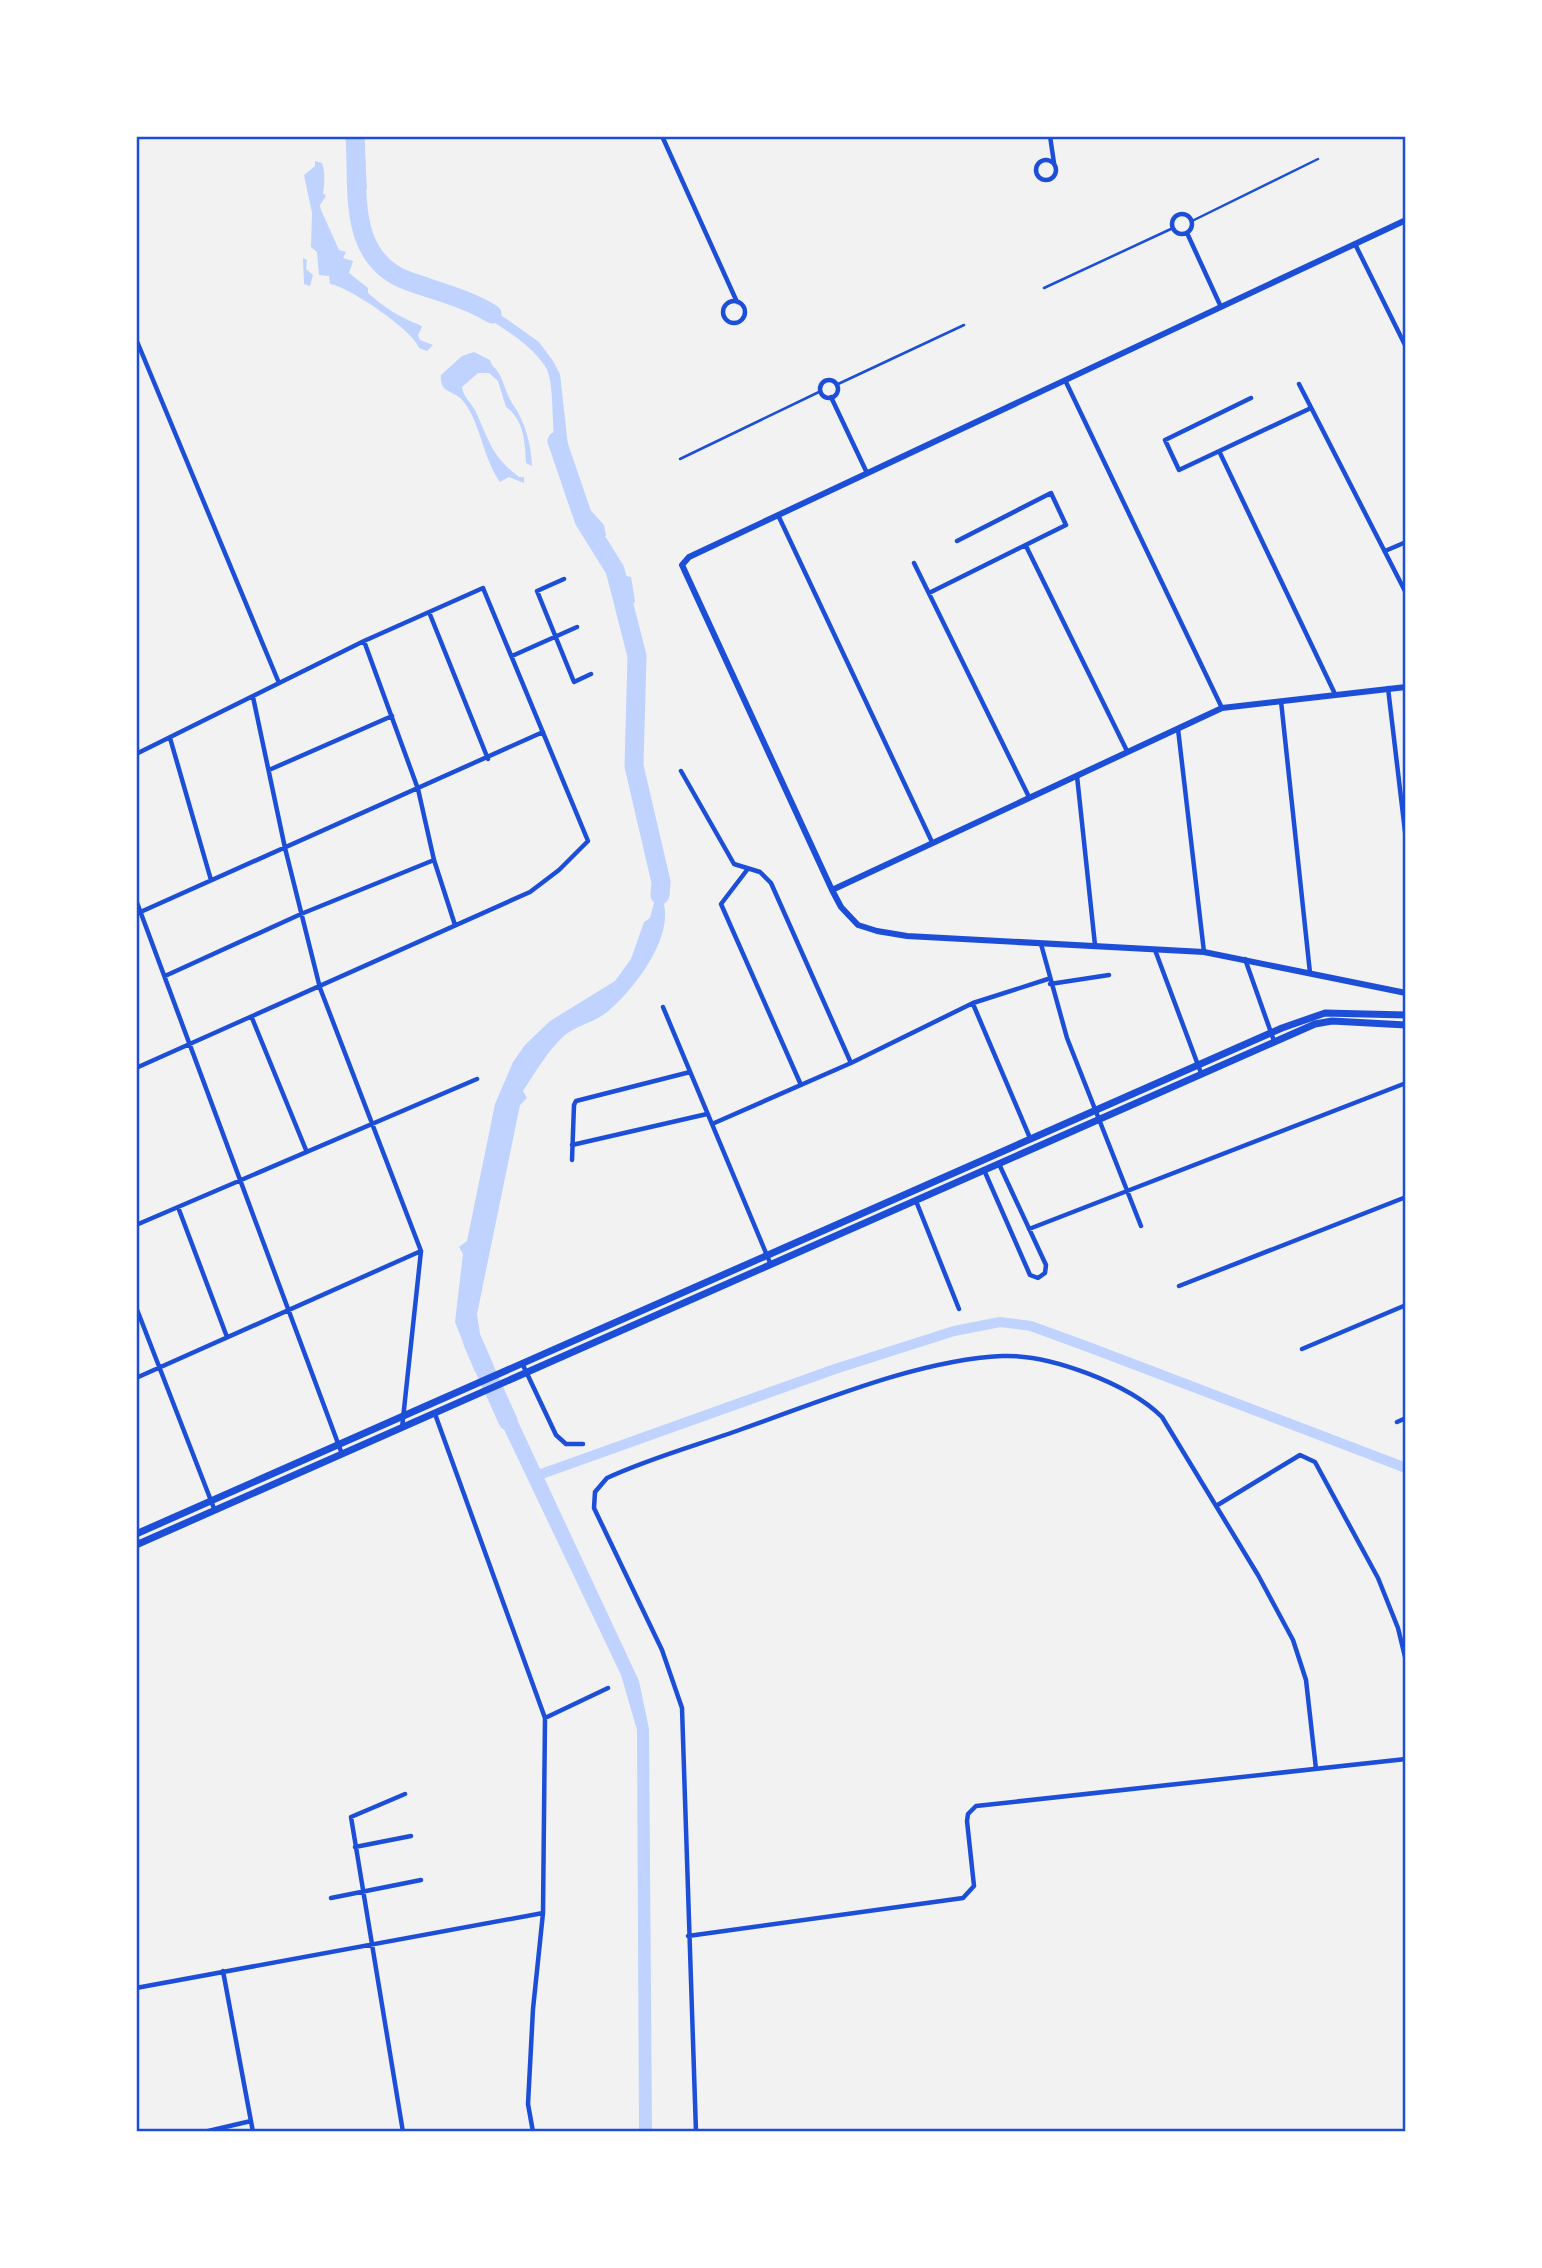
<svg xmlns="http://www.w3.org/2000/svg" width="1542" height="2268" viewBox="0 0 1542 2268" font-family="'Nunito Sans',sans-serif">
	<style>
		.water { fill: #bfd3fe }
		.lines { fill: none; stroke-linecap: round; stroke-linejoin: round }
		.canal { stroke: #bfd3fe; stroke-width: 10 }
		.river { stroke: #bfd3fe; stroke-width: 19 }
		.service { stroke: #1d4ed8; stroke-width: 2.5 }
		.minor { stroke: #1d4ed8; stroke-width: 4.5 }
		.tertiary { stroke: #1d4ed8; stroke-width: 6 }
		.secondary { stroke: #1d4ed8; stroke-width: 7 }
		.neatline { fill: none; stroke: #1d4ed8; stroke-width: 2.5 }
	</style>
	<rect width="100%" height="100%" fill="#f2f2f2"/>
	<path class="water" d="M350 137H364L367 189 358 195 354 193 349 160Z
		M315 161 322 163C325 172 325 182 323 193L326 196 320 205 321 210 339 250 346 252 343 258 353 261 349 273 368 288V293C385 308 399 317 420 325L422 327 418 335 420 340 433 345 427 351 419 348C414 331 348 286 330 284L329 276 319 275 317 252 311 247 312 213 304 175 315 166Z
		M303 258 307 260 306 269 313 275 310 286 304 284Z
		M471 294 539 342 553 361 560 374 569 455 563 465C547 451 558 385 545 366 527 340 495 324 469 306Z
		M474 352 490 360C492 367 494 366 498 372 504 381 506 394 512 403 525 421 531 443 532 466L526 463C525 442 524 420 506 407L498 381 489 373H478L462 387C463 396 470 402 475 410 489 440 491 456 519 477H524V483L509 477 500 482C483 458 481 425 464 402 455 390 439 394 441 375L462 356Z
		M575 493 604 525 606 536H592C583 525 571 513 569 496Z
		M621 575 631 577 635 601 632 607 624 599Z
		M659 863H662L661 878 667 898 663 901C675 937 633 991 607 1012 595 1022 578 1025 565 1035 548 1050 535 1073 523 1091L527 1098 520 1105 477 1314 480 1334 493 1364 475 1372 455 1322 463 1254 459 1247 467 1241 495 1104 513 1062 525 1045 550 1021 615 981 631 959 644 922 650 918 659 884 654 878Z
		M506 1396 639 1681 649 1729 652 2131H639L637 1730 621 1675 491 1402Z"/>
	<g class="lines">
		<path class="canal" d="M533 1477 835 1369 954 1331 1000 1322 1031 1326 1091 1348 1406 1468"/>
		<path class="river" d="M355 136C359 189 346 258 408 281 436 291 466 298 492 314
			M557 441 584 520 615 570 637 656 634 766 661 882 660 895
			M473 1343 508 1421"/>
		<path class="service" d="M1192 221 1318 159
			M1044 288 1173 228
			M836 385 964 325
			M680 459 821 391"/>
		<path class="minor" d="M662 136 737 302
			M1050 136 1054 163
			M1036 170a10 10 0 1 1 20 0a10 10 0 1 1-20 0Z
			M1172 224a10 10 0 1 1 20 0a10 10 0 1 1-20 0Z
			M1187 233 1221 307
			M1355 244 1406 347
			M723 312a11 11 0 1 1 22 0a11 11 0 1 1-22 0Z
			M136 339 279 683
			M1065 380 1222 708
			M820 389a9 9 0 1 1 18 0a9 9 0 1 1-18 0Z
			M1299 384 1406 593
			M831 397 867 473
			M1251 398 1165 440 1179 470 1311 408
			M1220 453 1335 694
			M778 515 932 842
			M1026 546 1127 751
			M1385 551 1406 542
			M914 563 1029 797
			M564 579 537 591 574 682 591 674
			M929 593 1066 525 1051 493 957 541
			M429 612 488 759
			M364 641 418 789 434 860 455 925
			M512 656 577 627
			M1388 688 1406 840
			M253 697 285 848 320 988 421 1251 402 1428
			M1281 701 1310 973
			M1178 729 1204 952
			M170 738 211 880
			M136 754 364 641 483 588 588 841 559 870 530 892 136 1068
			M269 770 392 716
			M681 771 734 864 760 872 771 883 851 1063
			M1077 776 1095 945
			M747 870 721 904 801 1085
			M136 900 342 1454
			M136 914 543 732
			M1041 944 1067 1038 1141 1226
			M1155 950 1201 1073
			M1245 959 1274 1041
			M165 976 301 914 434 860
			M1050 984 1109 975
			M973 1004 1030 1138
			M663 1007 771 1265
			M252 1018 306 1150
			M712 1124 851 1063 973 1003 1048 979
			M572 1145 707 1114
			M572 1160 574 1105 576 1101 690 1072
			M984 1170 1030 1275 1038 1278 1045 1273 1046 1265 999 1164
			M916 1201 959 1309
			M178 1207 227 1337
			M136 1225 477 1079
			M1029 1229 1406 1083
			M1179 1286 1406 1197
			M136 1307 215 1511
			M1302 1349 1406 1305
			M522 1363 556 1435 566 1444H583
			M136 1378 421 1251
			M435 1414 545 1718 543 1913 533 2009 528 2104 533 2132
			M1397 1422 1406 1418
			M1216 1506 1300 1455 1315 1462 1378 1578 1398 1628 1406 1661
			M545 1718 608 1688
			M355 1847 411 1836
			M331 1898 421 1880
			M688 1936 963 1898 974 1886 967 1821 968 1814 976 1806 1406 1759
			M223 1971 253 2132
			M136 1988 543 1913
			M204 2132 251 2121
			M403 2132 351 1817 405 1794
			M696 2132 682 1708 662 1650 594 1508 595 1492 607 1478C650 1458 698 1445 742 1429 822 1401 918 1360 1002 1356 1050 1354 1129 1384 1162 1417L1258 1575 1293 1640 1306 1680 1316 1769"/>
		<path class="tertiary" d="M1406 220 689 557 682 565 832 890 841 907 858 925 877 931 907 936 1204 952 1406 993
			M832 890 1222 708 1406 687"/>
		<path class="secondary" d="M136 1534 1282 1028 1325 1013 1406 1015
			M136 1545 1315 1024 1332 1021 1406 1025"/>
	</g>
	<rect width="1542" height="2268" fill="none" stroke="#ffffff" stroke-width="276"/>
	<rect x="138" y="138" width="1266" height="1992" class="neatline"/>
</svg>
